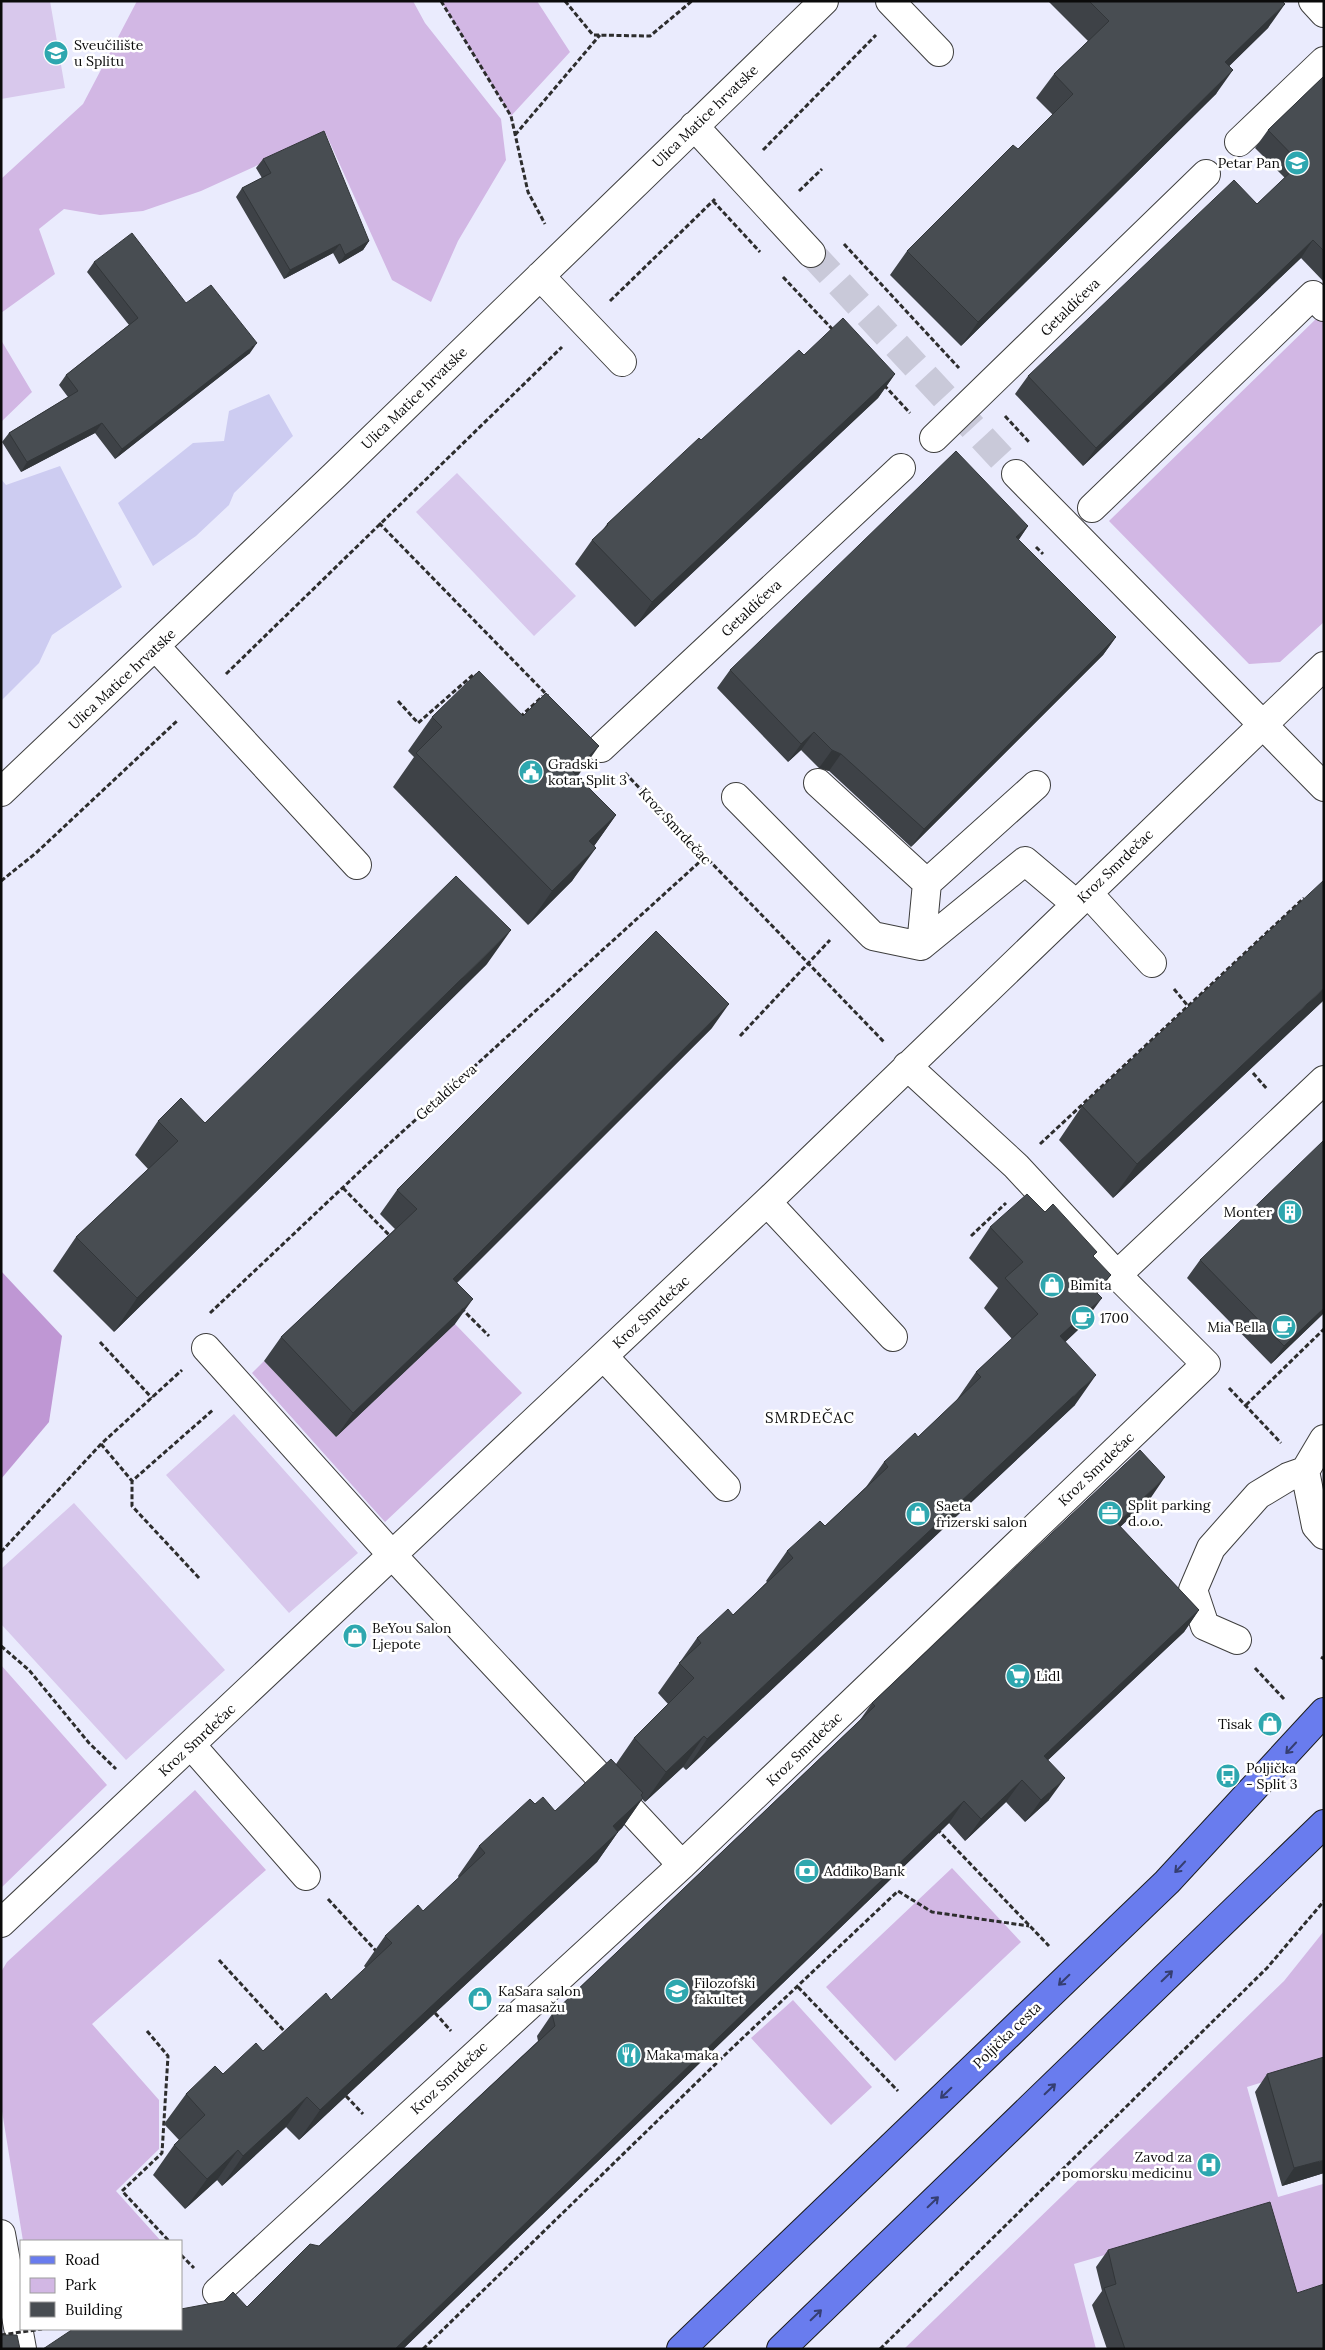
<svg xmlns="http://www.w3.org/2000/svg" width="1325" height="2350" viewBox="0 0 1325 2350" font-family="Lora,serif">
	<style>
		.farmland { fill: #cdccf1 }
		.green { fill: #d2b7e4 }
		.forest { fill: #bf97d4 }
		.pitch { fill: #d8c8ec }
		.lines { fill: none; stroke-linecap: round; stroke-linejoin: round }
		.minor-tunnel { stroke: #c9c9d9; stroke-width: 28; stroke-dasharray: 28 14; stroke-linecap: butt }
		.minor-casing { stroke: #3e3e3e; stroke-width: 30 }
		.major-casing { stroke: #1c1c1c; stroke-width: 30 }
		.path { stroke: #2d2d2d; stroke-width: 3; stroke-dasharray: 5 2.5; stroke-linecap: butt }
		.minor { stroke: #fff; stroke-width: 28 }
		.major { stroke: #697cee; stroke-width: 28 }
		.path-bridge { stroke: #2d2d2d; stroke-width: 3; stroke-dasharray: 5 2.5; stroke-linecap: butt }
		.wall { fill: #3e4247 }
		.shaded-wall { fill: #323639 }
		.building { fill: #484d52; stroke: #323639 }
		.oneway { stroke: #353e71 }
		.labels { text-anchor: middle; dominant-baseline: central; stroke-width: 5; stroke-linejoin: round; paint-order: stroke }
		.poi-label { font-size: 14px; fill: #0b0b0b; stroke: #fff; text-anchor: start }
		.street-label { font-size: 14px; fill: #0b0b0b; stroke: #fff }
		.neighbourhood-label { font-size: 15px; letter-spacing: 1px; fill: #0b0b0b; stroke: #fff }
	</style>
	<rect width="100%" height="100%" fill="#eaebfd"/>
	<path class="farmland" d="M269 394 293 436 234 493 229 505 196 536 153 566 118 503 193 443 224 441 229 411Z
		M60 466 122 587 52 635 39 663 1 701V479L6 485Z"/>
	<path class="green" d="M137 1H413L425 23 501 119 506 160 458 241 431 302 392 280 326 134 201 191 143 211 100 215 64 209 39 229 55 274 1 313V179L83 104Z
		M441 1H537L570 52 511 116Z
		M1319 316 1324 321V622L1280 662 1249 664 1109 521Z
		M1 340 32 392 1 422Z
		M455 1324 522 1393 385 1522 252 1373 264 1361 336 1437Z
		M1 1665 107 1785 1 1888Z
		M195 1790 266 1870 92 2024 159 2100V2149L116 2191 161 2241H23L1 2105V1972L7 1962Z
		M952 1868 1021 1942 895 2061 826 1987Z
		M1324 1931V2063L1247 2087 1278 2197 1323 2184 1324 2294 1292 2304 1261 2209 1074 2264 1096 2349H904L1284 1981Z
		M793 2000 872 2087 831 2125 751 2038Z"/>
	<path class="forest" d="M1 1271 62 1336 49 1422 1 1479Z"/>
	<path class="pitch" d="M1 1H50L65 88 1 99Z
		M457 473 576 596 534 636 416 512Z
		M234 1414 358 1553 289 1613 166 1475Z
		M74 1503 225 1670 126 1760 1 1624V1569Z"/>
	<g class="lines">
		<path class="minor-tunnel" d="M811 253 1016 474"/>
		<defs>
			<path id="minor" d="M890 1 939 52
				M1313 1 1324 13
				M694 126 811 253
				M1239 142 1324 61
				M540 276 622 362
				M934 438 1206 174
				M1016 474 1324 787
				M1092 508 1313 295 1324 307
				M156 647 357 865
				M601 748 901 468
				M818 783 927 883 921 946
				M1 792 335 475 824 1
				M736 797 873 936 921 946 1025 861 1076 904
				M927 883 1036 785
				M1088 893 1152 963
				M767 1202 893 1337
				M1117 1275 1324 1080
				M206 1348 393 1556 682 1865
				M604 1357 726 1487
				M1324 1439 1305 1471 1316 1526 1324 1535
				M1237 1640 1205 1626 1193 1590 1211 1548 1258 1495 1288 1477 1305 1471
				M191 1745 306 1876
				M1 1923 767 1202 1324 666
				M1 2234 22 2349
				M217 2292 682 1865 1206 1364 1117 1275 1016 1166 907 1066"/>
			<path id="major" d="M681 2349 1167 1882 1324 1712
				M781 2349 1324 1824"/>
		</defs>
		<use href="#minor" class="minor-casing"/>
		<use href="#major" class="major-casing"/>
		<path class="path" d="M441 1 511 116 528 192 545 224
			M565 1 593 35 650 36 692 1
			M515 135 600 35
			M763 150 876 35
			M799 191 822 169
			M713 201 760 252
			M844 244 959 368
			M783 277 834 331
			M610 301 715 199
			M884 385 910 413
			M1005 416 1029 442
			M379 523 548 696
			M1036 547 1043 554
			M226 674 562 347
			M398 701 418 723 474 674 476 676
			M520 717 543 696
			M625 773 884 1042
			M1 881 36 853 178 720
			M1174 989 1188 1006
			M740 1036 830 940
			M1253 1073 1267 1089
			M1040 1144 1304 898
			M343 1188 392 1238
			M971 1236 1006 1203
			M461 1308 489 1336
			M210 1313 390 1143 705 857
			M100 1342 152 1398
			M1229 1388 1281 1443
			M1246 1405 1324 1329
			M101 1444 132 1481
			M1 1552 101 1444 182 1370
			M199 1578 132 1506V1481L214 1409
			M1 1646 29 1670 89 1743 116 1769
			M1321 1657 1324 1659
			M1255 1668 1284 1699
			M937 1829 1049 1946
			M328 1899 378 1953
			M219 1960 286 2033
			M798 1987 898 2091
			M435 2013 451 2031
			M147 2031 168 2056 162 2153 122 2191 169 2241
			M346 2096 363 2114
			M181 2255 194 2268
			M423 2349 729 2051 898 1891 932 1912 1029 1926
			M880 2349 1267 1968 1324 1901"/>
		<use href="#minor" class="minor"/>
		<use href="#major" class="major"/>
		<path class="path-bridge" d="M1 2335 42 2329"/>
	</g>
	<path class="wall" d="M1048 1H1282L1268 28 1229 66 1216 94 961 346 890 275 907 251 1018 149 1053 115 1036 98 1054 74 1088 41Z
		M1324 76V282L1301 258 1083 466 1015 394 1028 376 1257 204 1285 178 1255 148 1268 130Z
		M263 159 369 241 363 250 339 264 333 253 284 279 236 197 242 188 262 178 256 168Z
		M94 262 186 303 250 353 115 459 95 433 21 472 2 442 9 433 68 397 59 385 66 375 129 325 87 272Z
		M804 355 895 374 878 398 635 627 575 564 592 540 602 531 607 524 701 440Z
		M1028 526 1018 540 1116 637 1103 655 911 847 829 771 819 768 801 750 788 762 717 688 730 670Z
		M432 717 616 815 594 846 572 881 528 925 393 787 414 757 408 751Z
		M487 964 114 1332 53 1271 76 1237 148 1169 135 1155 158 1121 205 1123Z
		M1324 1000 1113 1198 1059 1140 1082 1106Z
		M712 1028 457 1283 455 1324 336 1437 264 1361 281 1337 395 1229 380 1214 397 1190Z
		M1045 1212 1093 1257 1098 1294 1080 1328 1065 1342 1075 1405 686 1770 683 1767 645 1802 642 1799 622 1828 618 1832 597 1862 299 2140 286 2127 222 2186 217 2180 185 2209 153 2175 174 2145 179 2140 164 2124 186 2094 223 2074 263 2051 331 2000 366 1968 364 1966 385 1936 423 1911 459 1878 458 1876 479 1846 535 1804 555 1811 616 1764 634 1738 668 1704 658 1693 697 1638 733 1615 767 1582 766 1581 787 1551 825 1526 866 1487 884 1462 918 1437 956 1401 976 1372 1012 1339 984 1308 998 1288 969 1258 990 1227Z
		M1200 1260 1324 1313 1271 1364 1187 1278Z
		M1150 1499 1120 1527 1199 1610 1184 1632 1048 1760 1049 1800 1025 1822 1006 1802 965 1841 949 1823 403 2349H43L247 2307 319 2246 538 2041 537 2036 552 2014 860 1720 872 1703Z
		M1267 2074 1324 2173 1282 2186 1255 2092Z
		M1108 2250 1297 2293 1324 2349H1107L1092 2305 1102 2291 1096 2267Z"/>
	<path class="shaded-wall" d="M1285 4 1268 28 1208 87 1225 62Z
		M1233 70 1216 94 961 346 978 322Z
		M1313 240 1301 258 1083 466 1096 448Z
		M369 241 363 250 339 264 345 255Z
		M340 244 333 253 284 279 290 270Z
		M257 343 250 353 115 459 122 449Z
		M895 374 878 398 635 627 652 602Z
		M102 423 95 433 21 472 27 462Z
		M1028 526 1016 544V537Z
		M1116 637 1103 655 911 847 924 829Z
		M814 732 801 750 788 762 801 744Z
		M599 746 575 780 573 772Z
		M832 750 841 754 829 771 819 768Z
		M616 815 592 849 589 841Z
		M596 848 572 881 528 925 552 891Z
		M511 930 487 964 114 1332 137 1298Z
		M1324 988V1000L1113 1198 1137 1164Z
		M729 1004 712 1028 436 1303 453 1279Z
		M1111 1275 1089 1305 1095 1291Z
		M1102 1298 1080 1328 1039 1367 1060 1336Z
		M473 1299 455 1324 336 1437 353 1413Z
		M1324 1308V1313L1271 1364 1284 1346Z
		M1096 1375 1075 1405 686 1770 707 1739Z
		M1165 1477 1150 1499 1101 1545 1117 1523Z
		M1199 1610 1184 1632 1029 1778 1044 1756Z
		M704 1736 683 1767 645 1802 666 1772Z
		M1065 1778 1049 1800 1025 1822 1041 1800Z
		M1022 1780 1006 1802 965 1841 981 1819Z
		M643 1793 634 1806 643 1798 622 1828 592 1856 613 1826Z
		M964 1801 949 1823 403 2349H395Z
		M618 1832 597 1862 299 2140 320 2110Z
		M307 2097 286 2127 222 2186 243 2156Z
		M238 2150 217 2180 185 2209 207 2179Z
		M1324 2160V2173L1282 2186 1294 2168Z"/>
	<path class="building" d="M1089 1H1282L1285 4 1225 62 1233 70 978 322 907 251 1013 145 1018 149 1073 94 1054 74 1109 21Z
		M1324 76V251L1313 240 1096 448 1028 376 1234 180 1257 204 1300 163 1268 130Z
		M324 131 369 241 345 255 340 244 290 270 242 188 271 173 263 159Z
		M132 233 186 303 211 285 257 343 122 449 102 423 27 462 9 433 78 391 66 375 138 318 94 262Z
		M843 318 895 374 652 602 592 540 608 525 607 524 699 438 701 440 799 350 804 355Z
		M956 451 1028 526 1016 537 1116 637 924 829 841 754 832 750 814 732 801 744 730 670Z
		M479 671 523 716 546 693 599 746 573 772 616 815 589 841 596 848 552 891 416 753 442 727 432 717Z
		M456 876 511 930 137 1298 76 1237 178 1141 158 1121 181 1098 205 1123Z
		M1324 880V988L1137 1164 1082 1106Z
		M656 931 729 1004 453 1279 473 1299 353 1413 281 1337 417 1209 397 1190Z
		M1324 1140V1308L1284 1346 1200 1260Z
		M1027 1194 1045 1212 1053 1204 1097 1252 1093 1256 1111 1275 1095 1291 1102 1298 1060 1336 1096 1375 707 1739 704 1736 666 1772 634 1738 694 1678 679 1663 701 1643 697 1638 728 1609 733 1615 793 1558 787 1551 820 1521 825 1526 888 1467 884 1462 915 1433 918 1437 981 1377 976 1372 1038 1314 1005 1278 1023 1262 990 1227Z
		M1140 1450 1165 1477 1117 1523 1199 1610 1044 1756 1065 1778 1041 1800 1022 1780 981 1819 964 1801 395 2349H352L351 2348 350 2349H43L73 2329H181V2309L224 2301 233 2292 247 2307 310 2244 319 2246 555 2026 552 2014 875 1706 872 1703Z
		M611 1759 643 1793 641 1795 643 1798 613 1826 618 1832 320 2110 307 2097 243 2156 238 2150 207 2179 174 2145 205 2115 186 2094 215 2066 223 2074 256 2043 263 2051 326 1993 331 2000 392 1943 385 1936 418 1905 423 1911 485 1853 479 1846 530 1799 535 1804 543 1797 555 1811Z
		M1324 2057V2160L1294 2168 1267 2074Z
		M1270 2202 1297 2293 1324 2284V2349H1125L1104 2288 1116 2284 1108 2250Z
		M1 2335H17L20 2349H1Z"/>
	<defs><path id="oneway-shaft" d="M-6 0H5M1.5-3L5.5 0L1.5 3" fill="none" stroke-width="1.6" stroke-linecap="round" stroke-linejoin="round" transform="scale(1.25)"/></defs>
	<g class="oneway">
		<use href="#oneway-shaft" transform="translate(1291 1748) rotate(133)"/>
		<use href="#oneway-shaft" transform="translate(1180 1867) rotate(133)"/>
		<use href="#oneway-shaft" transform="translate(1167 1976) rotate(-44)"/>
		<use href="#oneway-shaft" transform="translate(1064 1980) rotate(136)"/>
		<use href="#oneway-shaft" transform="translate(1050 2089) rotate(-44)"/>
		<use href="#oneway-shaft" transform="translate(946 2093) rotate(136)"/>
		<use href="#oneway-shaft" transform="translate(933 2202) rotate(-44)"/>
		<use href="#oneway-shaft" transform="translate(816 2315) rotate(-44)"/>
	</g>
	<defs>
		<symbol id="university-disc" viewBox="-11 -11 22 22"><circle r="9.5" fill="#2ea7af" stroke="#fff"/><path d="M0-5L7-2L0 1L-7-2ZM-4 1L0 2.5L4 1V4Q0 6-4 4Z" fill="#fff"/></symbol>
		<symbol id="school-disc" viewBox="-11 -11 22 22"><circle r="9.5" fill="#2ea7af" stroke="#fff"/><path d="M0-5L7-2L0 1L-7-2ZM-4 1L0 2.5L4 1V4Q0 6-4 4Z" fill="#fff"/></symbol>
		<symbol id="civic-disc" viewBox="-11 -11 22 22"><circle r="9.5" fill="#2ea7af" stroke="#fff"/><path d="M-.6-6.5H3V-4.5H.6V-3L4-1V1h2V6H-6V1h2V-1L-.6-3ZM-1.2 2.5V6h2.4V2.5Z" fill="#fff"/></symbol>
		<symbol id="building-disc" viewBox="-11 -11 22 22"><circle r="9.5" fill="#2ea7af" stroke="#fff"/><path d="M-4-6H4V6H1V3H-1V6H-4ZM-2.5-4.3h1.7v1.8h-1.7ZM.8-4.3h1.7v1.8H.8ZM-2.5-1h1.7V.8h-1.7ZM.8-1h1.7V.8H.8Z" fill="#fff"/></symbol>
		<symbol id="shop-disc" viewBox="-11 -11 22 22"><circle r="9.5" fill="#2ea7af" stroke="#fff"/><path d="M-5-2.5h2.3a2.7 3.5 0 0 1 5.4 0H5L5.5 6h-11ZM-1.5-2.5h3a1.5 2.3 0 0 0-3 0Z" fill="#fff"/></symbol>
		<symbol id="cafe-disc" viewBox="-11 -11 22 22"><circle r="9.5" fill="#2ea7af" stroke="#fff"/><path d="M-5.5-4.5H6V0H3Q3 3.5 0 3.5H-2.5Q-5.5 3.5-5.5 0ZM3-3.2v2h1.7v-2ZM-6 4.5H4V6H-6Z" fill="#fff"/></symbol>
		<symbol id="office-disc" viewBox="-11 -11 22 22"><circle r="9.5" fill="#2ea7af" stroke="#fff"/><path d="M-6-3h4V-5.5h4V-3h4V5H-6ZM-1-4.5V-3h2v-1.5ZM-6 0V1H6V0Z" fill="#fff"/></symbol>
		<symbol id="supermarket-disc" viewBox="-11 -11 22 22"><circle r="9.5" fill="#2ea7af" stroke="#fff"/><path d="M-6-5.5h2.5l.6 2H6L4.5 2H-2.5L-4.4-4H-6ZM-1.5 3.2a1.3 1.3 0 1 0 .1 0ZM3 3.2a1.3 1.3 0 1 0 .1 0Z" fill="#fff"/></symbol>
		<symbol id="bus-disc" viewBox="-11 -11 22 22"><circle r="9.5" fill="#2ea7af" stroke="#fff"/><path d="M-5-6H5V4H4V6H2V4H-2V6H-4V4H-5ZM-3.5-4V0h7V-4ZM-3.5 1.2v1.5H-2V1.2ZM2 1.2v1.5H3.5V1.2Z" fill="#fff"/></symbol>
		<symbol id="bank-disc" viewBox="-11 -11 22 22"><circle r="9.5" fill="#2ea7af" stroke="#fff"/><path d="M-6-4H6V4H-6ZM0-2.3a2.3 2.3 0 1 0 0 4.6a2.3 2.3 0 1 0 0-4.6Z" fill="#fff"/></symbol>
		<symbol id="restaurant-disc" viewBox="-11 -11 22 22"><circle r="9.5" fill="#2ea7af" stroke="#fff"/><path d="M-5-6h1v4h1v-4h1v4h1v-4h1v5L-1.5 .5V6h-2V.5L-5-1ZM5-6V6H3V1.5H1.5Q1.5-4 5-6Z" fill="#fff"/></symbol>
		<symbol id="hospital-disc" viewBox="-11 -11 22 22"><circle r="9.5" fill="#2ea7af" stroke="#fff"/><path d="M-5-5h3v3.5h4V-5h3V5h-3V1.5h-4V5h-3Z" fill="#fff"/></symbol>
	</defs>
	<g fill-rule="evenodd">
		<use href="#university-disc" x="42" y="39" width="28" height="28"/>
		<use href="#school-disc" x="1283" y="149" width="28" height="28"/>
		<use href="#civic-disc" x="517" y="758" width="28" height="28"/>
		<use href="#building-disc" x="1276" y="1198" width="28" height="28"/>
		<use href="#shop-disc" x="1038" y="1271" width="28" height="28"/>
		<use href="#cafe-disc" x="1069" y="1304" width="28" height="28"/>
		<use href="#cafe-disc" x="1270" y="1313" width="28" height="28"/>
		<use href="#office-disc" x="1096" y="1499" width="28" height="28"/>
		<use href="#shop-disc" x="904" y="1500" width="28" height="28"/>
		<use href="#shop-disc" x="341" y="1622" width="28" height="28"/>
		<use href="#supermarket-disc" x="1004" y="1662" width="28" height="28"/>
		<use href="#shop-disc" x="1256" y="1710" width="28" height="28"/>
		<use href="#bus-disc" x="1214" y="1762" width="28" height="28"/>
		<use href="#bank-disc" x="793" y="1857" width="28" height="28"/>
		<use href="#university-disc" x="663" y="1977" width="28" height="28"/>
		<use href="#shop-disc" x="466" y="1985" width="28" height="28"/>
		<use href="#restaurant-disc" x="615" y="2041" width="28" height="28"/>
		<use href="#hospital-disc" x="1195" y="2151" width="28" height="28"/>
	</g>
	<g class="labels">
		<g class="poi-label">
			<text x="74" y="45">Sveučilište<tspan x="74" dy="16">u Splitu</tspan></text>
			<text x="1280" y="163" text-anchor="end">Petar Pan</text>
			<text x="548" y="764">Gradski<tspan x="548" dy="16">kotar Split 3</tspan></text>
			<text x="1272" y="1212" text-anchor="end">Monter</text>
			<text x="1070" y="1285">Bimita</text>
			<text x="1100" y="1318">1700</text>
			<text x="1266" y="1327" text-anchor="end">Mia Bella</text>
			<text x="1128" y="1505">Split parking<tspan x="1128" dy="16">d.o.o.</tspan></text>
			<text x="936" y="1506">Saeta<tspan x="936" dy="16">frizerski salon</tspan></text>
			<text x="372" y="1628">BeYou Salon<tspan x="372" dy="16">Ljepote</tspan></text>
			<text x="1036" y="1676">Lidl</text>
			<text x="1252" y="1724" text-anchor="end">Tisak</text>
			<text x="1246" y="1768">Poljička<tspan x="1246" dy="16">- Split 3</tspan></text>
			<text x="824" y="1871">Addiko Bank</text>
			<text x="694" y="1983">Filozofski<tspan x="694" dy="16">fakultet</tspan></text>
			<text x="498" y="1991">KaSara salon<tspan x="498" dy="16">za masažu</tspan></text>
			<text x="646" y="2055">Maka maka</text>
			<text x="1192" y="2157" text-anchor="end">Zavod za<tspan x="1192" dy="16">pomorsku medicinu</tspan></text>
		</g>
		<g class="street-label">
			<text transform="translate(705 116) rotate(-44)">Ulica Matice hrvatske</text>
			<text transform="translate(1070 307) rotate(-44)">Getaldićeva</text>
			<text transform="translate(414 398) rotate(-44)">Ulica Matice hrvatske</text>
			<text transform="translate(751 608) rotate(-43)">Getaldićeva</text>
			<text transform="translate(122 679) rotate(-43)">Ulica Matice hrvatske</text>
			<text transform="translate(675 826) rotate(47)">Kroz Smrdečac</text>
			<text transform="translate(1115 866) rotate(-44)">Kroz Smrdečac</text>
			<text transform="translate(446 1092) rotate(-42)">Getaldićeva</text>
			<text transform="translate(651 1312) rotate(-43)">Kroz Smrdečac</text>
			<text transform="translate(1096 1469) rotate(-44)">Kroz Smrdečac</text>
			<text transform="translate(197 1740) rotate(-43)">Kroz Smrdečac</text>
			<text transform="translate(804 1749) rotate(-44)">Kroz Smrdečac</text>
			<text transform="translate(1007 2035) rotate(-44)">Poljička cesta</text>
			<text transform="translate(449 2078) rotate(-43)">Kroz Smrdečac</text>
		</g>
		<g class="neighbourhood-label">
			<text x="810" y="1417">SMRDEČAC</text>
		</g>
	</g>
	<rect width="1325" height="2350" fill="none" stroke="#0b0b0b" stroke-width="5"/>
	<rect x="20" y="2240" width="162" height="90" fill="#ffffff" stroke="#9d9d9d"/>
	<rect x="30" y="2256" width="25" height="8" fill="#697cee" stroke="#9d9d9d"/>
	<text x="65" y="2265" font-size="15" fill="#0b0b0b">Road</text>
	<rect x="30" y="2278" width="25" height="15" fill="#d2b7e4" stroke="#9d9d9d"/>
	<text x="65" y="2290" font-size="15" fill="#0b0b0b">Park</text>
	<rect x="30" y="2302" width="25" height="15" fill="#484d52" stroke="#9d9d9d"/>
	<text x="65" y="2315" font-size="15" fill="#0b0b0b">Building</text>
</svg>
